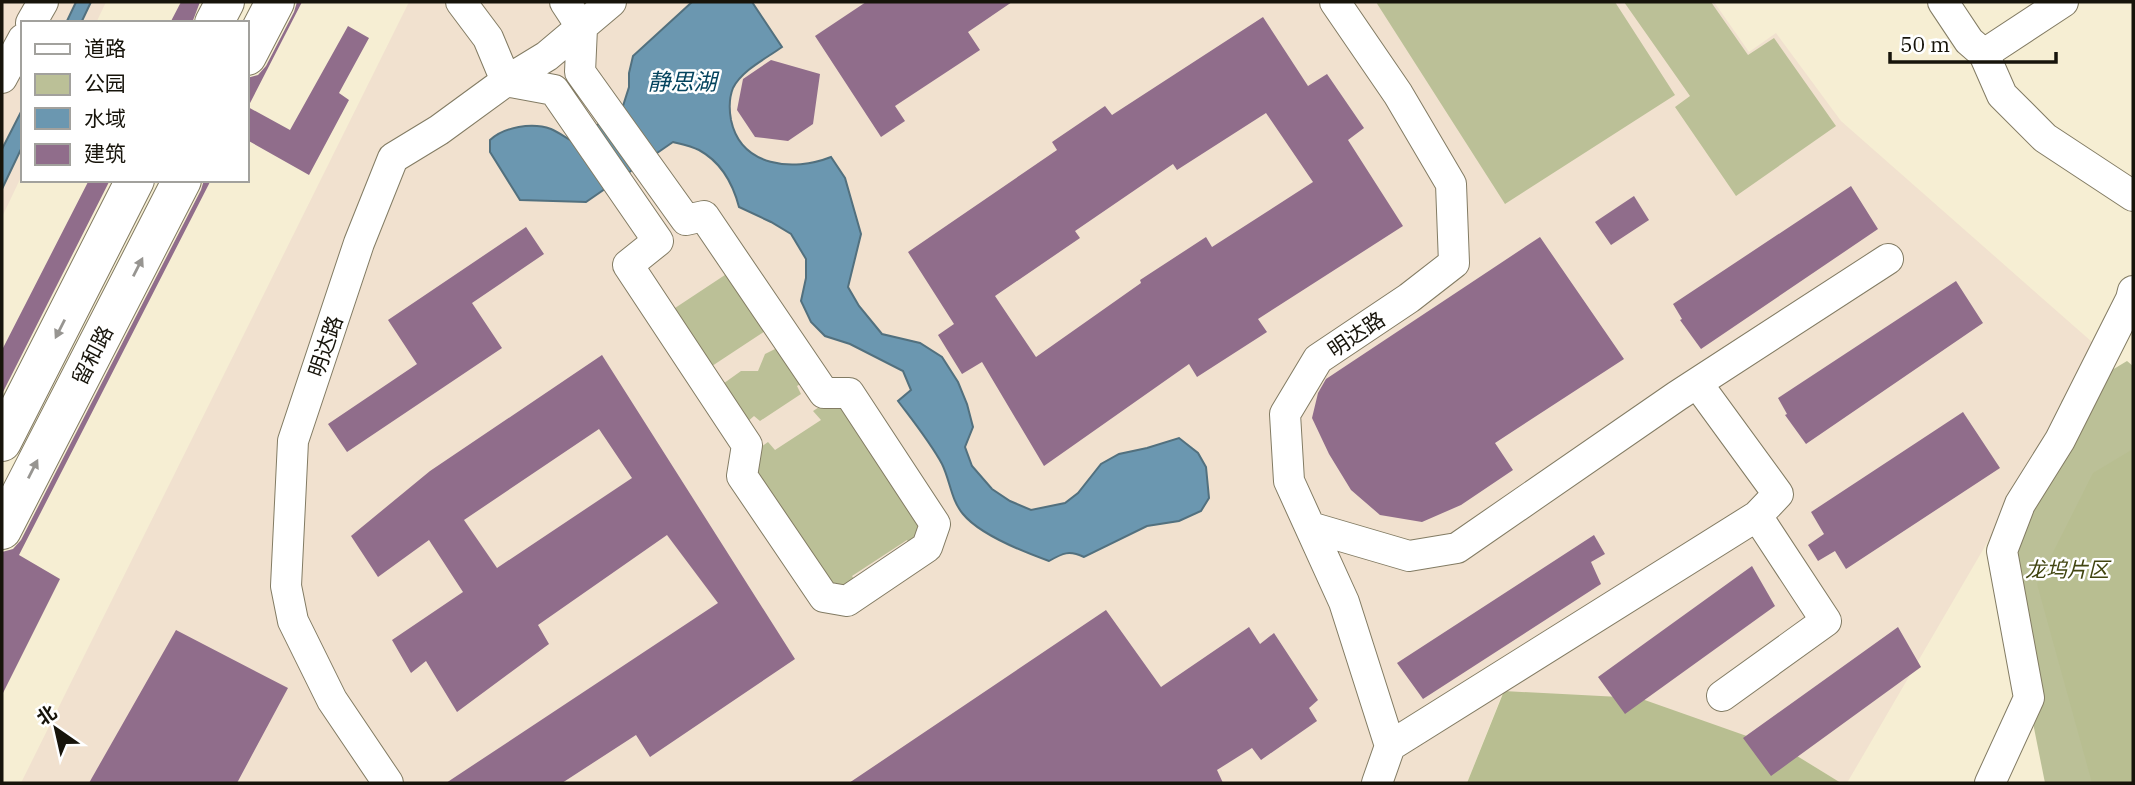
<svg xmlns="http://www.w3.org/2000/svg" width="2135" height="785" viewBox="0 0 2135 785" font-family="'IBM Plex Serif','Noto Sans SC',serif">
	<style>
		.education { fill: #f1e1cf }
		.green { fill: #bbc097 }
		.forest { fill: #b8be91 }
		.water { fill: #6b97b0; stroke: #52707e; stroke-width: 2 }
		.building { fill: #906d8b; fill-rule: evenodd }
		.lines { fill: none; stroke-linecap: round; stroke-linejoin: round }
		.minor-casing { stroke: #827b63; stroke-width: 32 }
		.major-casing { stroke: #827b63; stroke-width: 40 }
		.minor { stroke: #fff; stroke-width: 30 }
		.major { stroke: #fff; stroke-width: 38 }
		.oneway { fill: #979591 }
		.labels { text-anchor: middle; dominant-baseline: central; stroke-width: 5; stroke-linejoin: round; paint-order: stroke }
		.street-label { font-size: 21px; fill: #17140b; stroke: #fff }
		.park-label { font-size: 21px; font-style: italic; fill: #414511; stroke: #fff }
		.water-label { font-size: 23px; font-style: italic; fill: #05445e; stroke: #fff }
	</style>
	<rect width="100%" height="100%" fill="#f6eed3"/>
	<path class="education" d="M2 2H106L96 23H23V173L2 217Z
		M409 2H1714L1749 52 1776 33 1841 121 2100 349 1847 783H1841L1789 751 1503 692 1467 783H21Z"/>
	<path class="green" d="M1376 2H1615L1675 95 1505 204Z
		M1624 2H1711L1748 55 1774 38 1836 126 1736 196 1675 107 1690 96Z
		M731 271 768 329 709 368 672 310Z
		M783 345 805 381 797 386 801 394 760 421 754 416 746 423 720 386 741 371H758L765 354Z
		M2127 361 2133 366V783H2045L1999 553 2039 471 2062 400Z
		M836 400 925 519 911 547 907 540 852 576 857 584 834 591 749 466 755 451 768 442 775 450 821 420 813 411 827 402Z"/>
	<path class="forest" d="M2133 449V783H2092L2037 584 2093 473Z
		M1504 691 1639 698 1789 751 1841 783H1467Z"/>
	<path class="water" d="M76 2H91L81 23H66Z
		M692 2H752L782 47C767 58 742 70 733 88 729 98 729 109 731 120 741 167 793 172 831 157L845 178 861 234 848 287 859 306 882 334 920 343 942 357 958 382 967 404 973 427 965 447 972 466 992 489 1010 501 1031 510 1065 503 1078 493 1101 464 1119 454 1147 448 1179 438 1198 453 1206 467 1209 498 1201 511 1179 521 1147 526 1084 557C1069 550 1063 553 1049 561 1024 552 980 535 963 514 951 500 950 480 942 464 930 442 913 421 898 401L911 390 903 371 850 344 825 336 811 322 801 301 806 278V259L791 234 771 222 739 207C733 184 721 162 699 150 691 146 681 144 673 142L586 202 520 200 490 152V140C504 127 532 122 551 129 558 132 565 137 572 141L622 109 629 87V73L633 56Z
		M23 108V145L2 189V149Z"/>
	<path class="building" d="M181 2H200L192 23H170Z
		M297 2H302L248 107 290 130 348 26 369 38 339 93 349 100 309 175 247 140V78L258 75 266 66 294 12Z
		M866 2H1012L968 32 980 50 895 106 905 121 881 137 815 36Z
		M1263 17 1308 86 1327 74 1364 128 1348 140 1403 226 1258 319 1267 332 1197 377 1189 364 1044 466 982 362 962 374 938 335 954 324 908 252 1057 150 1052 142 1105 106 1112 115ZM1266 113 1313 182 1212 247 1206 237 1140 280 1141 283 1036 357 995 296 1080 238 1075 231 1173 164 1177 170Z
		M771 60 820 74 813 124 788 141 755 137 737 110 743 79Z
		M89 180H110L2 394V350Z
		M204 180H211L19 555 60 579 2 695V552L13 549 21 540 201 190Z
		M1851 186 1878 229 1701 349 1680 320 1682 319 1673 304Z
		M1634 196 1649 220 1611 245 1595 222Z
		M526 227 544 254 472 303 502 348 347 452 328 424 417 364 388 320Z
		M1540 237 1624 359 1495 443 1513 470 1461 505 1422 522 1380 515 1351 490 1329 454 1312 418 1318 393 1326 379Z
		M1956 281 1983 323 1806 444 1785 415 1787 414 1778 398Z
		M602 355 795 659 650 757 636 735 562 783H446L718 603 667 535 538 625 549 644 457 712 426 661 411 673 392 640 463 592 429 540 378 577 351 536 430 471ZM599 429 632 478 497 568 464 520Z
		M1963 412 2000 468 1846 569 1835 551 1818 561 1808 545 1824 534 1811 512Z
		M1594 535 1605 554 1591 562 1601 584 1423 699 1397 663Z
		M1752 566 1775 606 1625 714 1598 677Z
		M1106 610 1161 687 1249 627 1260 644 1274 633 1318 700 1309 708 1317 721 1261 760 1252 748 1217 770 1223 783H849Z
		M1898 627 1921 667 1771 776 1743 738Z
		M176 630 288 688 237 783H89Z"/>
	<g class="lines">
		<defs>
			<path id="minor" d="M461 2 488 38 506 81 554 90 658 241 628 265 747 445 742 476 824 597 847 601 927 547 935 524 849 393H824L704 216 686 220 580 72 582 28 565 2
				M1335 2 1398 94 1451 184 1454 263 1409 298 1318 359 1285 414 1289 481 1344 602 1390 746 1377 783
				M1943 2 1969 41 1984 54 2002 95 2045 138 2133 196
				M31 23 43 2
				M1984 54 2063 2
				M2 78 23 39
				M1697 383 1778 494 1757 516 1826 621 1722 696
				M1310 527 1409 556 1457 548 1677 396 1888 259
				M1390 746 1757 516
				M388 783 332 700 293 621 286 586 293 441 359 243 393 158 439 130 506 81 547 56 611 2
				M1990 783 2029 698 2002 551 2020 504 2060 440 2131 299 2133 291"/>
			<path id="major" d="M214 23 225 2
				M247 56 275 2
				M2 442 135 180
				M2 530 182 180"/>
		</defs>
		<use href="#minor" class="minor-casing"/>
		<use href="#major" class="major-casing"/>
		<use href="#minor" class="minor"/>
		<use href="#major" class="major"/>
	</g>
	<defs><path id="oneway-solid" d="M-6-.8H1V-3.2L6.5 0L1 3.2V.8H-6Z" transform="scale(1.75)"/></defs>
	<g class="oneway">
		<use href="#oneway-solid" transform="translate(138 267) rotate(-63)"/>
		<use href="#oneway-solid" transform="translate(60 329) rotate(117)"/>
		<use href="#oneway-solid" transform="translate(33 469) rotate(-63)"/>
	</g>
	<g class="labels">
		<g class="street-label">
			<text transform="translate(1356 334) rotate(-34)">明达路</text>
			<text transform="translate(325 346) rotate(-71)">明达路</text>
			<text transform="translate(92 355) rotate(-63)">留和路</text>
		</g>
		<g class="park-label">
			<text x="2067" y="569">龙坞片区</text>
		</g>
		<g class="water-label">
			<text x="682" y="81">静思湖</text>
		</g>
	</g>
	<rect width="2135" height="785" fill="none" stroke="#17140b" stroke-width="7"/>
	<rect x="21" y="21" width="228" height="161" fill="#ffffff" stroke="#a2a19d" stroke-width="2"/>
	<rect x="35" y="44" width="35" height="10" fill="#ffffff" stroke="#a2a19d" stroke-width="2"/>
	<text x="84" y="56" font-size="21" fill="#17140b">道路</text>
	<rect x="35" y="74" width="35" height="21" fill="#bbc097" stroke="#a2a19d" stroke-width="2"/>
	<text x="84" y="91" font-size="21" fill="#17140b">公园</text>
	<rect x="35" y="108" width="35" height="21" fill="#6b97b0" stroke="#a2a19d" stroke-width="2"/>
	<text x="84" y="126" font-size="21" fill="#17140b">水域</text>
	<rect x="35" y="144" width="35" height="21" fill="#906d8b" stroke="#a2a19d" stroke-width="2"/>
	<text x="84" y="161" font-size="21" fill="#17140b">建筑</text>
	<g transform="translate(56 729) rotate(326)" stroke="#ffffff" stroke-width="5" paint-order="stroke">
	<path d="M0-5L12 26L0 18L-12 26Z" fill="#17140b"/>
	<text y="-10" font-size="19" font-weight="bold" text-anchor="middle" fill="#17140b">北</text>
	</g>
	<path d="M1890 52v10h166v-10" fill="none" stroke="#17140b" stroke-width="3.5"/>
	<text x="1900" y="52" font-size="21" fill="#17140b" stroke="#ffffff" stroke-width="5" paint-order="stroke">50 m</text>
</svg>
